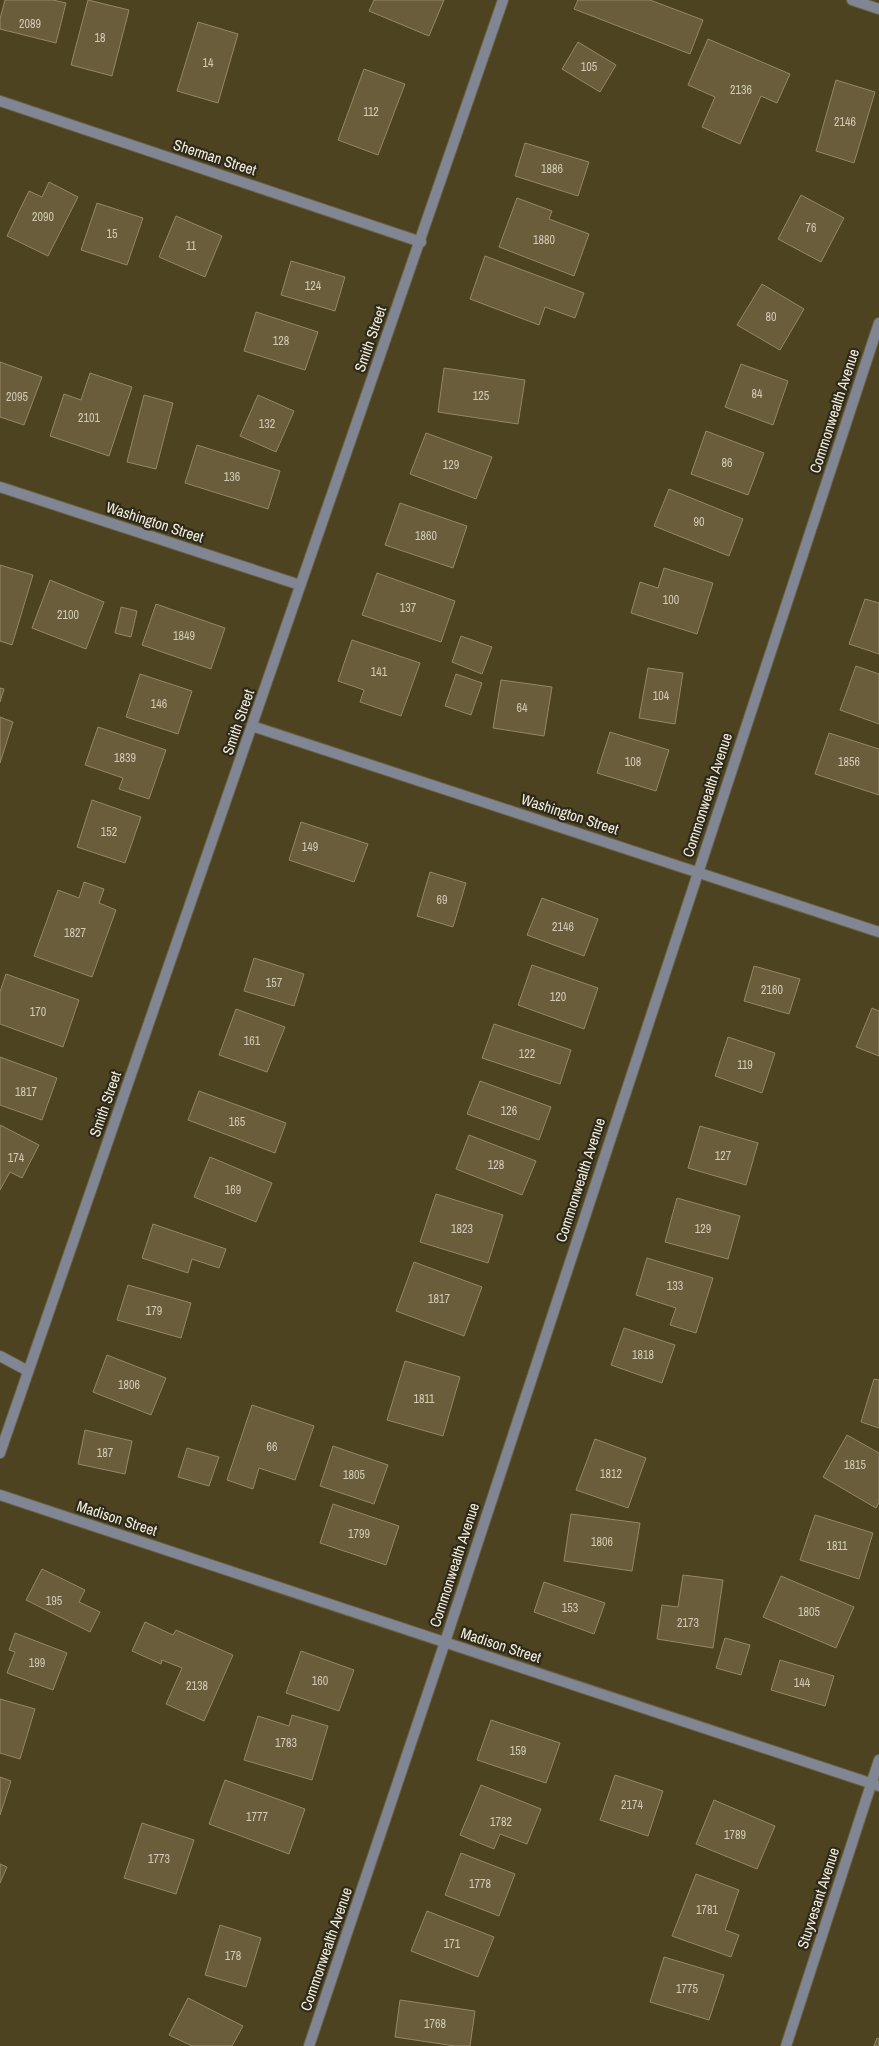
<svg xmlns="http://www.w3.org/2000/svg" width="879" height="2046" viewBox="0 0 879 2046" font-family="'Archivo Narrow',sans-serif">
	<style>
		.building { fill: #695d3c; stroke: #948865 }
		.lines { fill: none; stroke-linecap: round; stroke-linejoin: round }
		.minor-casing { stroke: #6b6242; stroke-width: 12 }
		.tertiary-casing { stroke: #6b6242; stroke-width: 12 }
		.minor { stroke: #818695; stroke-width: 10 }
		.tertiary { stroke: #818695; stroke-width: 10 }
		.labels { text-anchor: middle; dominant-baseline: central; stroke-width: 4.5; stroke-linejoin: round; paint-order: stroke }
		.number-label { font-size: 12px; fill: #d1c9b3 }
		.street-label { font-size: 15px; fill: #f4eddb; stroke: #2e2a1b }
	</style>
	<rect width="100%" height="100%" fill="#4d4321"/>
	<path class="building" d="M5 0H53L66 3 56 43 0 29V19Z
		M88 0 129 10 112 76 71 65Z
		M374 0H444L429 36 369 11Z
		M578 0H650L703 20 690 54 574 9Z
		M198 22 238 34 218 103 177 91Z
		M708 39 790 74 777 103 761 96 740 144 702 127 715 97 688 85Z
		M578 42 616 65 600 92 562 69Z
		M364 69 405 84 378 155 338 140Z
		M836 80 875 92 854 163 816 151Z
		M525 143 589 162 578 196 515 176Z
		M49 182 78 197 48 256 7 236 29 191 42 197Z
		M801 195 844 218 821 262 778 239Z
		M517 198 552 211 549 219 589 234 574 276 499 247Z
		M97 203 143 218 127 265 81 250Z
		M176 216 222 236 205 277 159 257Z
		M485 256 584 293 575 318 545 307 539 325 470 299Z
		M291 261 345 277 335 311 281 295Z
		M762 284 804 309 780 350 737 325Z
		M256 312 318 332 305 370 244 351Z
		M0 362 42 377 24 425 0 417Z
		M741 364 788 381 773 425 725 407Z
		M444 368 525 380 518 424 438 412Z
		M90 373 132 387 109 456 50 436 64 394 81 400Z
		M144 395 173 403 156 469 127 462Z
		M258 395 294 411 276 452 240 436Z
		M706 431 764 453 748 495 691 474Z
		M426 433 492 457 476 499 410 474Z
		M197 445 280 471 268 509 185 483Z
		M669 489 743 519 729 556 654 526Z
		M400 503 467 526 453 568 385 545Z
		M0 565 33 575 12 645 0 641Z
		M664 568 713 583 697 634 631 613 640 582 658 588Z
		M377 573 455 601 441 642 362 615Z
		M50 580 104 602 86 649 32 628Z
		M865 599 879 603V654L849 644Z
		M156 604 225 628 211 669 142 645Z
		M121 607 137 611 131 637 115 633Z
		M461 636 492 647 482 674 452 662Z
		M352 640 420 663 401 716 360 702 364 690 338 681Z
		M856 666 879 674V724L840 710Z
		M648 668 683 673 675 724 639 718Z
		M140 674 192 691 178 734 126 717Z
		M456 674 482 683 471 715 445 706Z
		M501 680 552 687 544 736 493 728Z
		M0 688 4 689 0 702Z
		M0 717 13 722 0 763Z
		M98 727 166 750 149 799 119 789 123 778 85 765Z
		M610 732 669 750 656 791 597 773Z
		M829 733 879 749V795L815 774Z
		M92 800 141 817 125 863 77 847Z
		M301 822 368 844 354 882 289 860Z
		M430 872 466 883 453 927 417 916Z
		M84 882 104 889 99 903 116 910 92 977 34 956 58 890 79 898Z
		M542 898 598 919 584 956 527 935Z
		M254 958 304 974 294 1006 244 991Z
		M532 965 598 988 584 1029 518 1005Z
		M754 966 800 979 789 1014 744 1001Z
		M6 974 79 1000 63 1047 0 1024V992Z
		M872 1008 879 1011V1056L856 1047Z
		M236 1009 285 1027 267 1072 219 1055Z
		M494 1024 571 1050 560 1084 482 1058Z
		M728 1037 775 1053 762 1093 715 1076Z
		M0 1057 57 1078 42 1120 0 1105Z
		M480 1081 551 1107 539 1140 467 1114Z
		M199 1091 286 1123 275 1153 188 1120Z
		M0 1125 39 1145 22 1178 10 1172 0 1190Z
		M700 1126 758 1143 746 1185 688 1168Z
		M469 1135 536 1161 522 1195 456 1169Z
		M210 1157 272 1183 256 1222 194 1197Z
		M436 1194 503 1215 488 1263 420 1242Z
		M677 1198 740 1216 728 1259 665 1242Z
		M153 1224 226 1249 219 1268 192 1259 188 1273 142 1258Z
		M647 1258 713 1278 696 1333 670 1325 676 1308 636 1295Z
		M414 1262 482 1287 464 1336 396 1311Z
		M128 1285 191 1303 181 1338 117 1320Z
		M624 1328 675 1345 662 1383 611 1365Z
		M107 1355 166 1378 151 1415 93 1392Z
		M405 1361 460 1377 443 1436 387 1420Z
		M874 1379 879 1380V1428L861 1422Z
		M252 1405 314 1426 295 1480 259 1468 253 1489 227 1480Z
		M85 1430 132 1441 125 1474 78 1464Z
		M847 1435 879 1453V1503L876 1508 823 1477Z
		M595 1439 646 1458 628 1508 576 1490Z
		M333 1446 388 1465 374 1504 320 1486Z
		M187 1448 219 1457 209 1486 178 1477Z
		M333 1504 399 1526 386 1565 320 1543Z
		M571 1514 640 1523 632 1571 564 1561Z
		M815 1515 873 1533 859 1579 800 1560Z
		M42 1569 85 1590 79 1602 100 1612 90 1632 26 1600Z
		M683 1575 723 1580 713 1648 657 1639 662 1605 678 1607Z
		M781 1576 854 1607 836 1648 763 1617Z
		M544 1582 605 1603 594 1634 534 1612Z
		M145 1622 173 1635 176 1630 233 1655 204 1721 166 1704 182 1668 162 1660 161 1664 132 1651Z
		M15 1633 67 1653 53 1690 7 1673 15 1652 9 1650Z
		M725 1638 750 1645 741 1675 716 1668Z
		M301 1651 354 1670 339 1711 286 1693Z
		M780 1660 834 1676 825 1706 771 1690Z
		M0 1699 35 1709 20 1759 0 1753Z
		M292 1715 328 1726 312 1780 244 1760 258 1716 289 1726Z
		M491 1720 560 1743 546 1783 477 1760Z
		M615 1775 663 1791 648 1836 600 1820Z
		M0 1777 11 1781 0 1815Z
		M225 1780 305 1809 289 1854 209 1824Z
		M481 1785 541 1809 527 1844 500 1834 494 1849 460 1835Z
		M714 1800 775 1826 757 1869 696 1844Z
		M142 1823 194 1840 176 1894 124 1878Z
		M461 1853 515 1874 499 1916 445 1895Z
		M0 1864 7 1867 0 1883Z
		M696 1874 739 1890 725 1930 739 1935 731 1957 672 1936Z
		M427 1911 494 1937 478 1977 411 1951Z
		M220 1925 261 1938 246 1987 205 1975Z
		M664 1957 724 1975 709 2020 650 2002Z
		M188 1998 243 2026 232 2046H192L169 2035Z
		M400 2000 475 2011 470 2046H455L395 2037Z
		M877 2038 879 2039V2046H874Z"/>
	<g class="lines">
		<defs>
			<path id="minor" d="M852 0 879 9
				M0 101 421 242
				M0 487 300 585
				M252 726 879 932
				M0 1356 28 1371
				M0 1495 879 1786
				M309 2046 445 1642 879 323
				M786 2046 879 1760"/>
			<path id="tertiary" d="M0 1453 503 0"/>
		</defs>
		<use href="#minor" class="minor-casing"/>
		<use href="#tertiary" class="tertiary-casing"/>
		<use href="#minor" class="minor"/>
		<use href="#tertiary" class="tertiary"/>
	</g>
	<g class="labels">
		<g class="number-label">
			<text x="30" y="24">2089</text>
			<text x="100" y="38">18</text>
			<text x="208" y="63">14</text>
			<text x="589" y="67">105</text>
			<text x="741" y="90">2136</text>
			<text x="371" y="112">112</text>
			<text x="845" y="122">2146</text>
			<text x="552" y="169">1886</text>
			<text x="43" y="217">2090</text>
			<text x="811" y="228">76</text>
			<text x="112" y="234">15</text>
			<text x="544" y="240">1880</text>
			<text x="191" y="246">11</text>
			<text x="313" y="286">124</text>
			<text x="771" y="317">80</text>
			<text x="281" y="341">128</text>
			<text x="757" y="394">84</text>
			<text x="481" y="396">125</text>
			<text x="17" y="397">2095</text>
			<text x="89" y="418">2101</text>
			<text x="267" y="424">132</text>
			<text x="727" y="463">86</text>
			<text x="451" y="465">129</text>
			<text x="232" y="477">136</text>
			<text x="699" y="522">90</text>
			<text x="426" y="536">1860</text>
			<text x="671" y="600">100</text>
			<text x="408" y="608">137</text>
			<text x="68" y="615">2100</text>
			<text x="184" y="636">1849</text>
			<text x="379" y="672">141</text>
			<text x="661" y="696">104</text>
			<text x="159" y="704">146</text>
			<text x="522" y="708">64</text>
			<text x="125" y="758">1839</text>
			<text x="633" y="762">108</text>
			<text x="849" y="762">1856</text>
			<text x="109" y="832">152</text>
			<text x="310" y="847">149</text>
			<text x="442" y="900">69</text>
			<text x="563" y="927">2146</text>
			<text x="75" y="933">1827</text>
			<text x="274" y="983">157</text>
			<text x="772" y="990">2160</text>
			<text x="558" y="997">120</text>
			<text x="38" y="1012">170</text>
			<text x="252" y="1041">161</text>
			<text x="527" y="1054">122</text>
			<text x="745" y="1065">119</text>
			<text x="26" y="1092">1817</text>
			<text x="509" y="1111">126</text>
			<text x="237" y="1122">165</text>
			<text x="723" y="1156">127</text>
			<text x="16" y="1158">174</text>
			<text x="496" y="1165">128</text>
			<text x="233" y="1190">169</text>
			<text x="462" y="1229">1823</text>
			<text x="703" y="1229">129</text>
			<text x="675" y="1286">133</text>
			<text x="439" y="1299">1817</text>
			<text x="154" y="1311">179</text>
			<text x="643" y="1355">1818</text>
			<text x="129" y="1385">1806</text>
			<text x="424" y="1399">1811</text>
			<text x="272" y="1447">66</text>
			<text x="105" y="1453">187</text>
			<text x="855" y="1465">1815</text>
			<text x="611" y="1474">1812</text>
			<text x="354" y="1475">1805</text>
			<text x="359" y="1534">1799</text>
			<text x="602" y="1542">1806</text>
			<text x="837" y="1546">1811</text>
			<text x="54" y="1601">195</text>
			<text x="570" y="1608">153</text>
			<text x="809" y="1612">1805</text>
			<text x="688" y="1623">2173</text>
			<text x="37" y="1663">199</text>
			<text x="320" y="1681">160</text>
			<text x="802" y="1683">144</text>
			<text x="197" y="1686">2138</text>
			<text x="286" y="1743">1783</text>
			<text x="518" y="1751">159</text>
			<text x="632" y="1805">2174</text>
			<text x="257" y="1817">1777</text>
			<text x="501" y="1822">1782</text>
			<text x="735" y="1835">1789</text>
			<text x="159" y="1859">1773</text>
			<text x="480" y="1884">1778</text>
			<text x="707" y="1910">1781</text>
			<text x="452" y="1944">171</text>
			<text x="233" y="1956">178</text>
			<text x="687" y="1989">1775</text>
			<text x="435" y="2024">1768</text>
		</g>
		<g class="street-label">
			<text transform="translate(215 157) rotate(18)">Sherman Street</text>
			<text transform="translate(370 339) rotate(-71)">Smith Street</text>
			<text transform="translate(834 411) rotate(-72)">Commonwealth Avenue</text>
			<text transform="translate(155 522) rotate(18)">Washington Street</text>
			<text transform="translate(238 722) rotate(-71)">Smith Street</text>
			<text transform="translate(707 795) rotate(-72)">Commonwealth Avenue</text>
			<text transform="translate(570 814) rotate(18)">Washington Street</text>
			<text transform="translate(105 1104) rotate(-71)">Smith Street</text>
			<text transform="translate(580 1180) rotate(-72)">Commonwealth Avenue</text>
			<text transform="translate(117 1518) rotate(18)">Madison Street</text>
			<text transform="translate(454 1565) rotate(-72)">Commonwealth Avenue</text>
			<text transform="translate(501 1645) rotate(18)">Madison Street</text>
			<text transform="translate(818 1898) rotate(-72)">Stuyvesant Avenue</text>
			<text transform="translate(326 1949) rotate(-71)">Commonwealth Avenue</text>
		</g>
	</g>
</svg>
